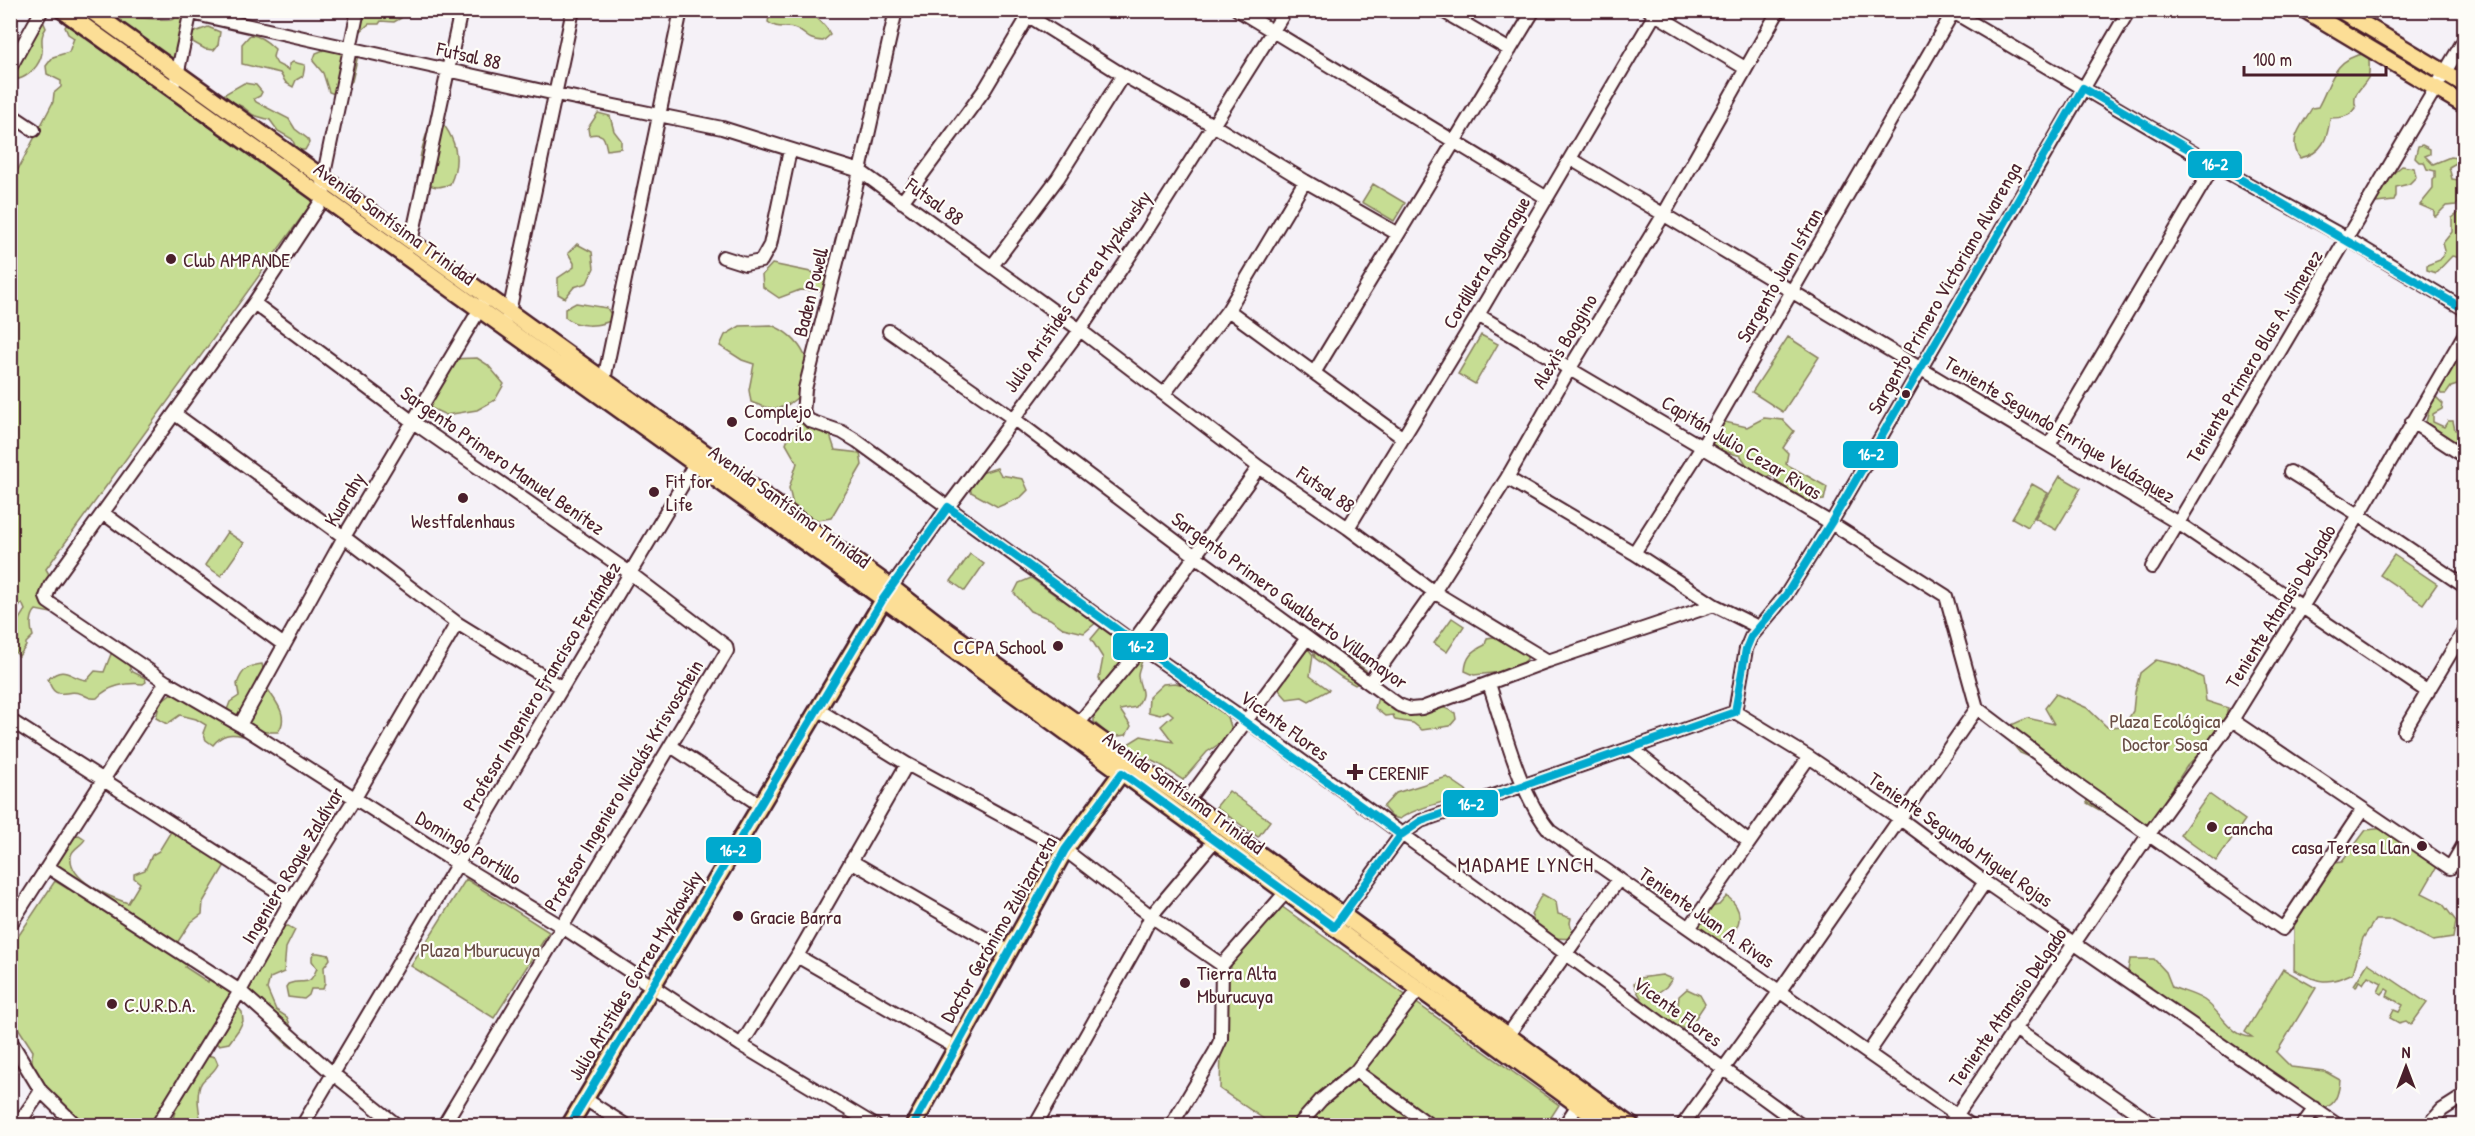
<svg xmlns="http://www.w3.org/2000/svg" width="2475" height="1136" viewBox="0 0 2475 1136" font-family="'Patrick Hand',sans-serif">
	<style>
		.green { fill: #c6dd93; stroke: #887e5f; stroke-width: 1.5 }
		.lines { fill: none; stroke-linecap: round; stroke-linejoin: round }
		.minor-casing { stroke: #4a1f2b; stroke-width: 16 }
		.major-casing { stroke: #4a1f2b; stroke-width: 20 }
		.minor { stroke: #fdfcf7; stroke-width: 12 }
		.major { stroke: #fcde96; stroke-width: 15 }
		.bus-1-casing { stroke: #fdfcf7; stroke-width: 12 }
		.bus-1 { stroke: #00a9ce; stroke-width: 8 }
		.poi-dot { fill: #4a1f2b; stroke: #fdfcf7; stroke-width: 2 }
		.labels { text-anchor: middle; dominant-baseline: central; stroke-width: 4.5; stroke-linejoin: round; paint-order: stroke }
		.street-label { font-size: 20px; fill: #4a1f2b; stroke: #fdfcf7 }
		.poi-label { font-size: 20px; fill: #4a1f2b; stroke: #fdfcf7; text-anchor: start }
		.park-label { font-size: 20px; fill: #694e45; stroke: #fdfcf7 }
		.neighbourhood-label { font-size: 21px; letter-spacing: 1.5px; fill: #4a1f2b; stroke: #fdfcf7 }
		.line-badge { stroke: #fdfcf7; stroke-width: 2 }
		.badge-label { font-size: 16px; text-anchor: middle; font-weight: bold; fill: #fff }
	</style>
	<rect width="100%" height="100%" fill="#f5f1f7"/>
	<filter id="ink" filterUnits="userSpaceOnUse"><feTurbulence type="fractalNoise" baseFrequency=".0167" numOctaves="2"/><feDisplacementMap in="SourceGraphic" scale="12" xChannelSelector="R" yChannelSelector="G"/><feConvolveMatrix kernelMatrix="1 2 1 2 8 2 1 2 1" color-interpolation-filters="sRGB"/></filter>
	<g filter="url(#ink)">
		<path class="green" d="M105 11H114L126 17 170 20 174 19 178 11H188L185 24 180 31 175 64 150 47 134 30 116 22Z
			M355 11H393L401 18 394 22 381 21 379 24H369L355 36Z
			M770 11H812C817 21 827 24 830 35L823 41C805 40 808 34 796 29 786 25 777 30 768 22Z
			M39 20 43 21 46 28C38 39 45 46 41 57 37 69 23 82 11 79L10 44 23 39Z
			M67 24 148 78C156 87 166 90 173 99L314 200 46 569C56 585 47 585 38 596L53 609 51 613 36 610C30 616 30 627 33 636L26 643V646L19 656 14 651 17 640 12 630 25 610 22 603 11 618V183L53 102 54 93 61 87V81L47 74 46 66 53 57 69 52 74 38 68 34 65 27Z
			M208 27 220 32 218 45 214 50 205 49 191 41 192 33Z
			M250 35C260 35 268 42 275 49L273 57 277 64 289 70V64L293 62 305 65 303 76 296 80 293 87 286 83 280 73 242 64V44Z
			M326 49 358 55 352 81 337 95 329 92 323 73 313 61 316 53Z
			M2363 54 2369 58C2369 64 2370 72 2368 78 2362 89 2351 93 2356 108 2350 117 2341 118 2330 118 2328 138 2322 154 2300 158 2287 139 2302 126 2312 108L2318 107C2331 84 2333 59 2363 54Z
			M244 83 256 85 262 92 260 96 254 99 256 102 289 119 295 129 308 139 309 143 305 150H297L292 139 278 131 270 120 253 115 243 107 224 98 223 95Z
			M598 113 610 116 614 131 621 140V148L607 150C604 139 606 132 589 135L588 128Z
			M437 117C456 137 462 159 450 184 442 187 434 189 427 183 410 169 427 135 432 118Z
			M2422 145 2430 149V154L2425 156 2433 164 2450 157 2457 158 2458 162 2449 167 2452 179 2459 180 2464 175V196L2456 205 2446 206 2436 216H2434V211L2420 205 2433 189V180L2435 178V171L2427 169 2424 162H2419L2415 158 2418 146Z
			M2402 166 2414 168 2416 177 2409 184 2396 187V196L2394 201 2376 203 2374 201 2390 176Z
			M1373 184 1405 203 1394 221 1362 202Z
			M2464 209V256L2461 258 2452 256 2436 273 2427 270V265L2440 260 2445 251 2443 243 2452 232V218Z
			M577 244 592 252 594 268 587 283 574 287 565 298 558 294V278L574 267V263L568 253Z
			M772 264 825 275 827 291 800 290 779 298 763 287 762 275Z
			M576 303 607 308 614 319C600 327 577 328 565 317V309Z
			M771 325C799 335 823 370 798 397 792 402 786 407 778 408 770 410 759 405 751 402L749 390 754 364 742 360 720 346 725 335 740 326Z
			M1481 335 1498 344 1475 384 1458 374Z
			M1788 337 1819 357 1783 412 1752 392Z
			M2464 344V383L2451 387 2446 394H2441L2433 378 2435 371 2440 370 2448 350Z
			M477 358 488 365 504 384 495 400 477 410 446 415 420 403 447 359Z
			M2430 396 2436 397 2443 404 2442 409 2433 414V422L2444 427 2448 421H2453L2455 430 2464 429V440L2449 441 2425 426 2429 410 2426 406Z
			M1764 418 1783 420 1794 431 1783 448 1788 453 1786 464 1827 487 1824 500 1805 502 1782 488 1774 477 1753 475 1741 456 1723 451 1704 438 1709 421 1725 422 1747 427Z
			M805 419 832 427 831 438 835 450 860 453 862 465 831 518 818 520 794 510 789 488 797 463 786 444 791 431Z
			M997 468 1001 475 1023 479 1028 490 1021 497 998 507 971 492 969 483 975 475Z
			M2060 476 2081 488 2056 530 2035 518Z
			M2032 484 2048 493 2028 527 2012 518Z
			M227 532 244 543 221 576 205 565Z
			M970 554 984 564 965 591 951 581Z
			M2394 555 2437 584 2423 604 2380 575Z
			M1031 578 1062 600 1089 601 1096 609 1099 620 1084 633 1063 628 1050 619 1030 611 1014 593 1019 583Z
			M1452 618 1464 626 1447 652 1434 643Z
			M1102 626 1130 640 1132 655 1142 660C1141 665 1138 671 1138 675 1139 691 1148 691 1136 707L1120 710 1131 726 1126 735 1111 737 1094 722V711L1106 695 1099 679 1103 658 1091 639Z
			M1500 636 1527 651V659L1517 669 1502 672 1474 675 1465 671C1466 657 1472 651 1485 645L1487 638Z
			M1323 641 1328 643 1332 652 1337 655 1345 656 1366 670V679L1355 685 1341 677 1315 658 1313 648Z
			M113 649 124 651 131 671 145 678 146 682 143 684C127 682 108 686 97 698 88 700 87 695 79 693 65 689 55 703 48 679 66 664 69 678 87 680L95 671 104 672Z
			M1309 650 1313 655 1310 676 1329 690 1309 701 1302 697 1287 699 1280 691 1276 679 1299 651Z
			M2156 660 2178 665 2203 678 2206 701 2228 708 2222 730 2187 766 2146 829 2128 826 2087 803 2084 783 2054 775 2037 760 2020 753 2006 736 2007 727 2027 718 2054 724 2045 708 2056 694 2087 708 2107 727 2124 726 2133 711 2135 692 2140 673Z
			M262 664C264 671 264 683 267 688 275 701 290 716 278 732H245L243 736C230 733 222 734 213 745L206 740 203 733 206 725 196 719 180 715 167 724 156 718 160 702 173 692 224 712 227 710 230 702 239 696 237 684C242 670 247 666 262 664Z
			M1175 683 1193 687 1227 714 1232 730 1222 742 1207 752 1183 780C1174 775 1165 766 1155 762 1142 757 1136 755 1128 744L1141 736 1173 742 1161 726 1173 715 1168 711 1160 715 1148 712 1149 697 1163 684Z
			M1378 697C1388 698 1397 701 1407 703 1428 707 1434 701 1455 713L1456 719 1450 726 1422 730 1413 723 1395 720 1393 715 1385 716 1375 708Z
			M1447 777 1466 790 1470 796C1452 799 1412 809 1400 819L1392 817 1383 807 1396 793Z
			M1229 791 1270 821 1258 837 1216 807Z
			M2209 794 2245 820 2216 861 2180 835Z
			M173 828 228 860 203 902 202 914 190 923 177 943 188 963 185 967 208 982 210 975 230 982 233 1002 242 1012 243 1021 239 1029 229 1043 219 1045 207 1039C184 1059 173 1097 160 1125H82C62 1106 25 1083 33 1051L11 1017V947L55 881 68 889 74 884 73 875 56 864 67 839 79 835 85 839C82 846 72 848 71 856 68 880 109 897 128 903L140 883 134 878V874L145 870 152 855 159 851Z
			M2386 828 2438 865 2422 893 2442 903 2456 921 2453 938 2433 941 2392 920H2375L2363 938 2353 973C2326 986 2319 982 2294 970 2296 927 2283 869 2342 862L2366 830Z
			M466 879 549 932 494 1018 411 966Z
			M1542 894 1556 902 1558 914 1571 918 1570 923 1573 934 1570 938C1552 941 1536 931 1531 914Z
			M1727 896C1747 912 1741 934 1718 941L1695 928 1711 907 1719 905Z
			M1274 901 1559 1105 1546 1125 1274 1126 1220 1089 1222 1008 1234 953Z
			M288 926 295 930 286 948 284 972 270 978 267 989 276 1010 287 1017 293 1032 308 1040 309 1044 305 1051C283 1055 255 1003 243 986L275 927Z
			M318 953 329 955 330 959 324 967 325 983 323 989H311L309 995 304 999 288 997 286 987 288 984C305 977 308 990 317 968L312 961V956L314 953Z
			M2130 959H2154L2166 972 2172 987C2182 991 2195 994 2204 1000 2220 1011 2231 1037 2252 1037L2245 1032 2283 969 2316 988 2277 1052 2275 1051 2291 1067 2324 1071 2340 1080C2338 1106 2329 1110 2305 1110L2283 1090 2223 1049 2219 1036C2197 1035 2182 1022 2171 1002H2156L2151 987 2127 976Z
			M2368 963 2427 1003 2411 1025 2406 1021 2399 1023 2390 1018 2394 1010 2399 1012 2403 1005 2387 996 2389 991 2386 989 2382 994 2378 992 2382 983 2368 976 2363 984 2359 981 2356 987 2354 985Z
			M1662 975 1672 979 1666 987 1653 996 1672 1012 1678 1006 1679 996 1687 989 1700 995 1705 1004 1693 1022 1685 1029C1659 1019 1644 1010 1634 984L1639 978Z
			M207 1055 215 1057 218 1064C214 1073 208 1075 202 1082 195 1092 199 1115 202 1125L171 1126 181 1089Z"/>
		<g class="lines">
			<defs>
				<path id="minor" d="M358 10 323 179 324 197 254 303 50 586 46 597 48 602 166 682 240 725 458 864 561 926 741 1045 876 1126
					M896 10 860 171 805 389 803 414 810 421 842 432 857 441 1133 642 1247 721 1802 1126
					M1019 10 1123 75 1213 125 1305 181 1398 234
					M1238 10 1547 198
					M1441 10 1510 50
					M1950 10 2214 165 2346 238 2464 309
					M1650 11 1745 68
					M191 13 556 94 722 128 860 171 1080 330 1259 467 1348 528 1434 592 1548 661
					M10 68 42 10
					M176 80 191 10
					M10 114 34 130
					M1571 159 2178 523 2428 692
					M902 202 985 89 1032 10
					M411 242 461 10
					M723 257 745 264 761 261 770 245 790 150
					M992 266 1058 178 1123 75
					M254 303 413 422 630 573 726 646 727 651 443 1126
					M1228 310 1403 438
					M1478 315 1831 523 1946 596 1977 708 2081 787 2283 929 2363 809
					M508 317 573 10
					M889 331 1014 419 1194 555 1399 705 1410 709 1422 708 1548 661 1714 605
					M1314 373 1534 10
					M600 386 604 380 681 10
					M1164 394 1228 310 1305 181
					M175 414 344 537 457 623 561 687
					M2412 422 2464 456
					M2049 445 2214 165
					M2290 472 2359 515 2464 586
					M1507 478 1634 553 1714 605 1758 627
					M103 513 284 645
					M1348 528 1478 315 1655 14
					M1634 553 1702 447 1953 12
					M2152 567 2464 40
					M891 587 948 507 1080 330 1147 230 1286 10
					M1133 642 1259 467
					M1370 682 1434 592 1507 478 1570 368 1664 214 1779 10
					M1489 684C1504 728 1520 796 1550 831L1972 1126
					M817 709 907 764 1065 850 1151 916 1222 965 1221 1039 1215 1052 1171 1126
					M1735 712 1746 649 1751 637 1786 595 1831 523 2129 10
					M1735 712 1809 757 1899 818 1985 882 2339 1126
					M10 720 291 900
					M2232 720 2450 868 2464 844
					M1078 724 1141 648
					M240 725 344 537 484 302
					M2404 731 2464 631
					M671 746 760 805
					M1632 749 1749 842
					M1187 801 1307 638
					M851 861 1009 952
					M48 867 240 991 332 1073 398 1126
					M1338 921 1401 835 1421 821 1735 712
					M10 925 166 682
					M1690 927 1809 757
					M797 956 955 1047
					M1222 965 1286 892
					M2014 1028 2156 1126
					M10 1040 41 1091 77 1126
					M1503 1042 1619 879
					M741 1045 797 956 907 764
					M1869 1052 1985 882
					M1356 1071 1431 1126
					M585 1099 627 1126
					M17 1126 41 1091
					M157 1126 240 991 291 900 355 798 457 623
					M302 1126 699 457
					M1035 1126 1137 945 1151 916 1215 840
					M1298 1126 1321 1100 1356 1071 1419 989
					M1564 1126 1582 1099
					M1682 1126 1779 992 1977 708
					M1949 1126 2149 834 2232 720 2359 515 2464 335
					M2302 1126 2315 1108
					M2428 1126 2442 1110 2464 1096"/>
				<path id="major" d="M62 10 871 590 1607 1126
					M90 10 891 587 945 629 1187 801 1632 1126
					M2305 10 2464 105
					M2340 10 2464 84
					M569 1126 888 592
					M913 1126 1065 850 1127 765"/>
			</defs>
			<use href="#minor" class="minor-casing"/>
			<use href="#major" class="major-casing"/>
			<use href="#minor" class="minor"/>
			<use href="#major" class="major"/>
			<defs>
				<path id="bus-1" d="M569 1126 883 599 948 507 1401 835
					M913 1126 1065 850 1122 773 1334 927 1401 835 1421 821 1735 712 1746 649 1751 637 1786 595 1831 523 2083 88 2464 309"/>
			</defs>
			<use href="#bus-1" class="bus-1-casing"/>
			<use href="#bus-1" class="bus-1"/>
		</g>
	</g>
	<g class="poi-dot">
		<circle cx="171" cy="259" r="6"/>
		<circle cx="1906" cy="394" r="5"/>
		<circle cx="732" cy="422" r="6"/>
		<circle cx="654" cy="492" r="6"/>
		<circle cx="463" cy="498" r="6"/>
		<circle cx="1058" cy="646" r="6"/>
		<path d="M1352 763h6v6h6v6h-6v6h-6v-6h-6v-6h6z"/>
		<circle cx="2212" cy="827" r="6"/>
		<circle cx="2422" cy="846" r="6"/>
		<circle cx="738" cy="916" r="6"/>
		<circle cx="1185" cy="983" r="6"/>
		<circle cx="112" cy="1004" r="6"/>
	</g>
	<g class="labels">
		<g class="street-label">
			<text transform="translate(469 55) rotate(13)">Futsal 88</text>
			<text transform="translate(935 201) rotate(36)">Futsal 88</text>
			<text transform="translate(395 223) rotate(36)">Avenida Santísima Trinidad</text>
			<text transform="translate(1486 262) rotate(-59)">Cordillera Aguarague</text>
			<text transform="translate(1779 275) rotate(-60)">Sargento Juan Isfran</text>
			<text transform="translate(1944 288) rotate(-60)">Sargento Primero Victoriano Alvarenga</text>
			<text transform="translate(1077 291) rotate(-55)">Julio Aristides Correa Myzkowsky</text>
			<text transform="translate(810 292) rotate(-76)">Baden Powell</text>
			<text transform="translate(1564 341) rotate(-59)">Alexis Boggino</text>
			<text transform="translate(2254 356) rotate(-59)">Teniente Primero Blas A. Jimenez</text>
			<text transform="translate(2060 429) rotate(31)">Teniente Segundo Enrique Velázquez</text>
			<text transform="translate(1742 447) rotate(31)">Capitán Julio Cezar Rivas</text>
			<text transform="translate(503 460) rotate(35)">Sargento Primero Manuel Benítez</text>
			<text transform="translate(1326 489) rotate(35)">Futsal 88</text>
			<text transform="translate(344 499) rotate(-59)">Kuarahy</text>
			<text transform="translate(790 506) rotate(36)">Avenida Santísima Trinidad</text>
			<text transform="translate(1290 600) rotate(36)">Sargento Primero Gualberto Villamayor</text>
			<text transform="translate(2280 606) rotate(-58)">Teniente Atanasio Delgado</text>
			<text transform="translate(541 686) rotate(-59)">Profesor Ingeniero Francisco Fernández</text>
			<text transform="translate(1285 725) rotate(36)">Vicente Flores</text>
			<text transform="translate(623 785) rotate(-59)">Profesor Ingeniero Nicolás Krisvoschein</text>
			<text transform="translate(1184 792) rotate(36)">Avenida Santísima Trinidad</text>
			<text transform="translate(1961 839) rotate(35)">Teniente Segundo Miguel Rojas</text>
			<text transform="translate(469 847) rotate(32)">Domingo Portillo</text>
			<text transform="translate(292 865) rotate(-59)">Ingeniero Roque Zaldívar</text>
			<text transform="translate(1707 917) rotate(35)">Teniente Juan A. Rivas</text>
			<text transform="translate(998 929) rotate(-60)">Doctor Gerónimo Zubizarreta</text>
			<text transform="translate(635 975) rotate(-59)">Julio Aristides Correa Myzkowsky</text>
			<text transform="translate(2007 1007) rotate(-55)">Teniente Atanasio Delgado</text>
			<text transform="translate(1678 1011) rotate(36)">Vicente Flores</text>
		</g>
		<g class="poi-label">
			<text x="183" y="259">Club AMPANDE</text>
			<text x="744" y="410">Complejo<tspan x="744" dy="23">Cocodrilo</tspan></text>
			<text x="666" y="480">Fit for<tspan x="666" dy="23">Life</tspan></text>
			<text x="463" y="520" text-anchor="middle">Westfalenhaus</text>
			<text x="1046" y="646" text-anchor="end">CCPA School</text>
			<text x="1368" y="772">CERENIF</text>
			<text x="2224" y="827">cancha</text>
			<text x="2410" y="846" text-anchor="end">casa Teresa Llan</text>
			<text x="750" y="916">Gracie Barra</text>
			<text x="1197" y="972">Tierra Alta<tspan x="1197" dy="23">Mburucuya</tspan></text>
			<text x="124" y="1004">C.U.R.D.A.</text>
		</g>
		<g class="park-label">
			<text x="2165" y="720">Plaza Ecológica<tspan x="2165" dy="23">Doctor Sosa</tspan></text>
			<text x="480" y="949">Plaza Mburucuya</text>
		</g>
		<g class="neighbourhood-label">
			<text x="1526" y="864">MADAME LYNCH</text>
		</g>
	</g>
	<g class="line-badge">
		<rect x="2187" y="150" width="56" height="29" rx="6" fill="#00a9ce"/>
		<rect x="1842" y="440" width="57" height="29" rx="6" fill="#00a9ce"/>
		<rect x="1112" y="632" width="57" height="29" rx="6" fill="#00a9ce"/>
		<rect x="1442" y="789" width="57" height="29" rx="6" fill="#00a9ce"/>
		<rect x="705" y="836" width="57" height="28" rx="6" fill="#00a9ce"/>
	</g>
	<g class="badge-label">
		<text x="2215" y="170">16-2</text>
		<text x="1871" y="460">16-2</text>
		<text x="1141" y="652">16-2</text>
		<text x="1471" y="810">16-2</text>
		<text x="733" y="856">16-2</text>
	</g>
	<rect width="2475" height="1136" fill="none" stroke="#fdfcf7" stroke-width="36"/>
	<rect x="18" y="18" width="2439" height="1100" fill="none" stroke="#4a1f2b" stroke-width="2" filter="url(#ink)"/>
	<g transform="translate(2406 1067)" stroke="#fdfcf7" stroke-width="4.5" paint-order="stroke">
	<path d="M0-4.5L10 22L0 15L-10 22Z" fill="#4a1f2b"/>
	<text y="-9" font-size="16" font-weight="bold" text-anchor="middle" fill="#4a1f2b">N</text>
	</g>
	<path d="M2244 66v9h142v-9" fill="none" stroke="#4a1f2b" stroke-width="3"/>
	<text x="2253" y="66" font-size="18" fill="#4a1f2b" stroke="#fdfcf7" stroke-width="4.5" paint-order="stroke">100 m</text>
</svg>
